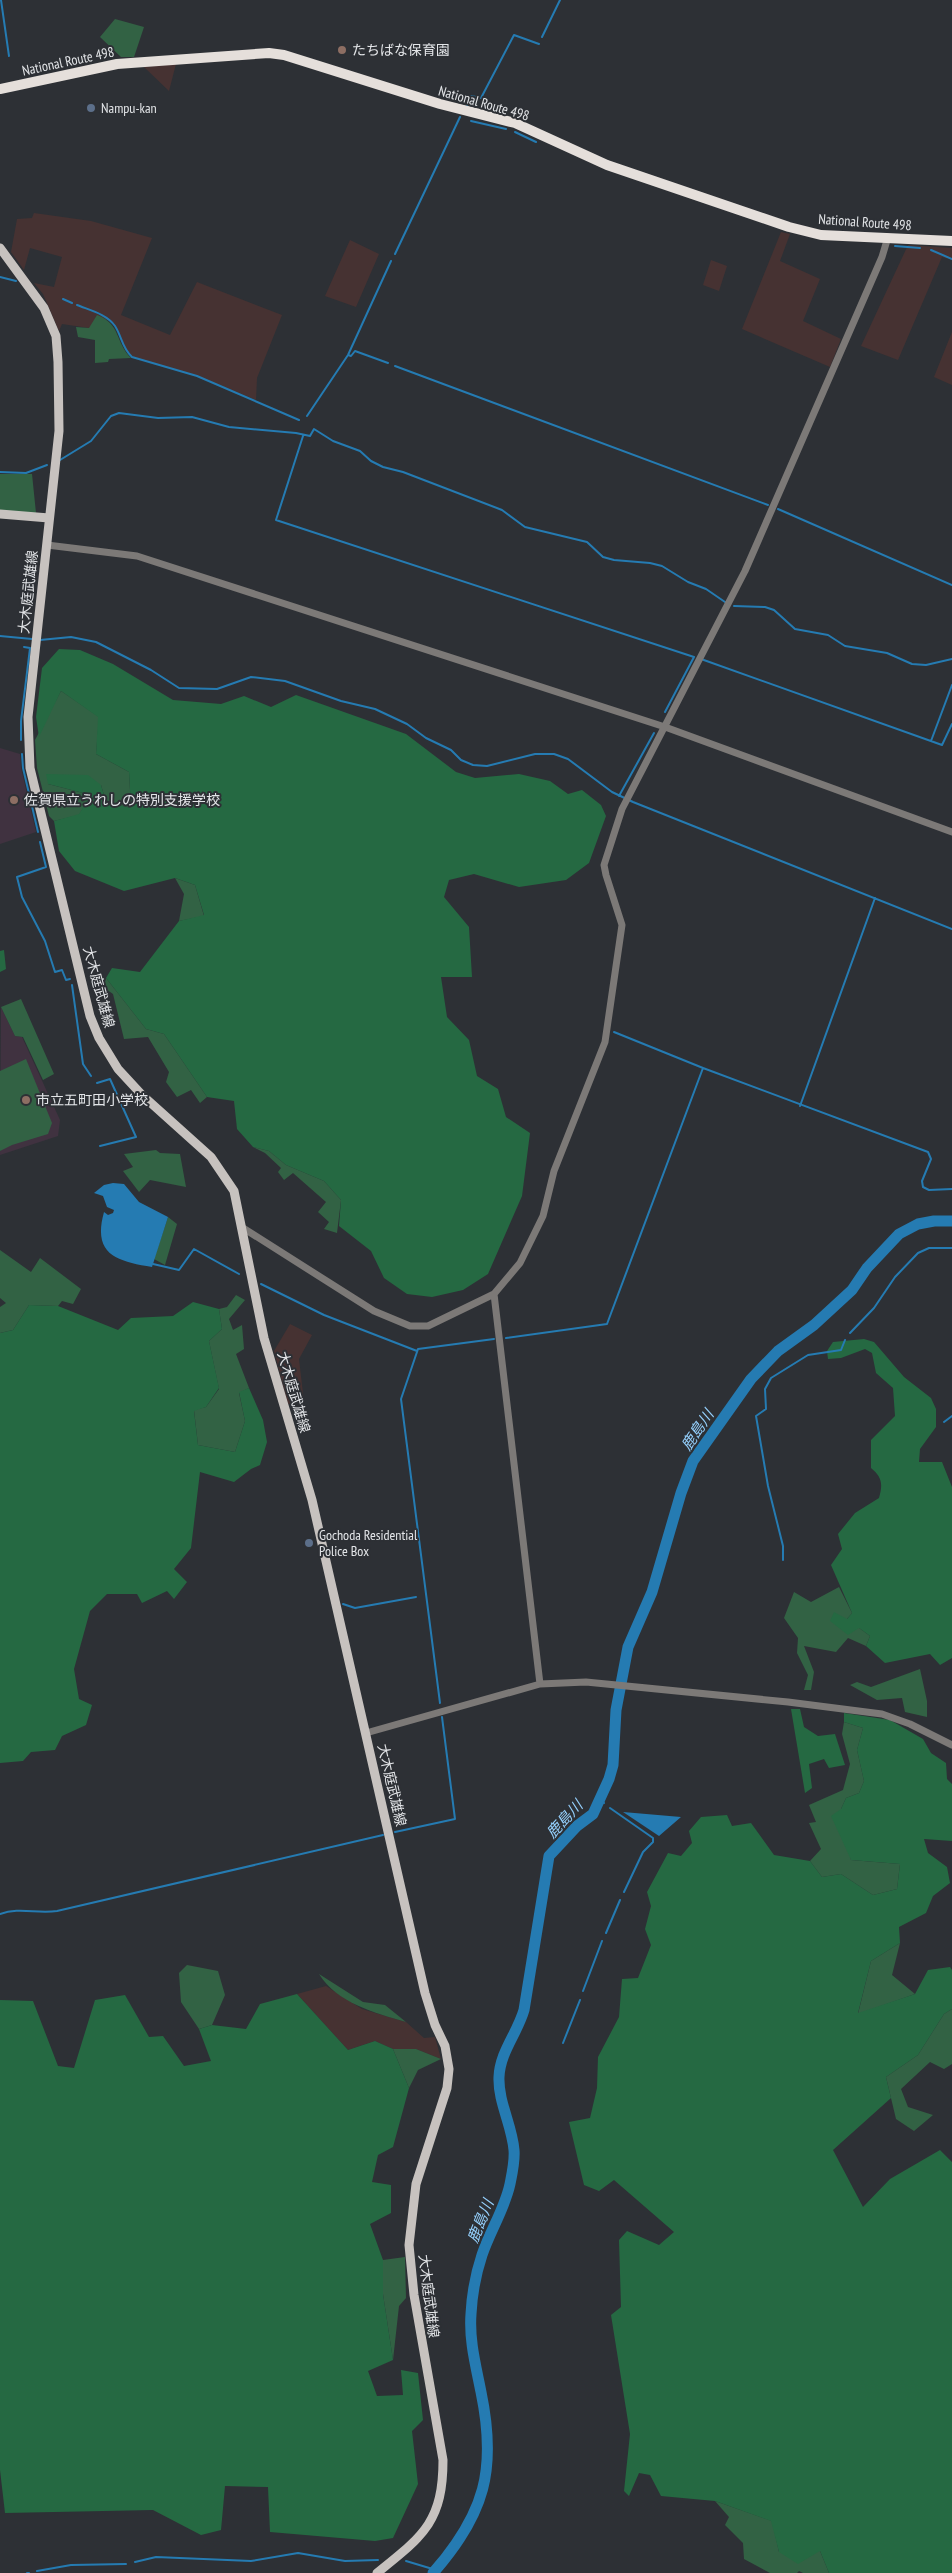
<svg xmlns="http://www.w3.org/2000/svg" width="952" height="2573" viewBox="0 0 952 2573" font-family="'PT Sans Narrow','Noto Sans JP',sans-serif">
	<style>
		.industrial { fill: #463232 }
		.education { fill: #403240 }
		.green { fill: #326244 }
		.forest { fill: #256942 }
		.water { fill: #257bb2 }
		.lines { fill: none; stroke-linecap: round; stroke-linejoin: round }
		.stream { stroke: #257bb2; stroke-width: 2 }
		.river { stroke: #257bb2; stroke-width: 11 }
		.minor { stroke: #7c7977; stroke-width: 7 }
		.major { stroke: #c7c2bf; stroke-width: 9 }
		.highway { stroke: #e5dfdb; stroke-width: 10 }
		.education-dot { fill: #8d6e63; stroke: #2d3035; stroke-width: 2 }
		.service-dot { fill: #5c6f8a; stroke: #2d3035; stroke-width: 2 }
		.labels { text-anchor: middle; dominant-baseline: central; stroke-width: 4; stroke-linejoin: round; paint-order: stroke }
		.poi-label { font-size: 14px; fill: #e3e5e8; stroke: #2d3035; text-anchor: start }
		.street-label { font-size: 14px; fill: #e3e5e8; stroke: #2d3035 }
		.water-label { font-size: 15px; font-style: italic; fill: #94cffc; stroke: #2d3035 }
	</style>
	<rect width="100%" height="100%" fill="#2d3035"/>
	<path class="industrial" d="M176 64 169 91 144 67Z
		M34 213 91 221 152 238 121 315 170 335 197 282 282 315 257 378 256 400 192 374 132 357 125 350 116 327 108 319 89 328 62 324 59 331 43 294 34 283 54 287 62 257 30 248 24 270 11 252 17 219 32 218Z
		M781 232 790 234 780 261 820 279 803 321 841 339 830 367 742 329Z
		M350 240 379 254 356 307 325 296Z
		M908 245 952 248V260L942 257 898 360 861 346Z
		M711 260 727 266 719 291 703 285Z
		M952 332V385L934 377Z
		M290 1324 312 1335 299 1359 304 1402 288 1404 274 1351Z
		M326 1986 362 2009 406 2022 424 2038 435 2037 441 2059 416 2049H393L375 2041 348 2050 297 1994Z"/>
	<path class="education" d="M0 748 20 754 21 768 36 832 0 844Z
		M1 1007 15 1036 22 1037 60 1120 58 1136 0 1155Z"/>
	<path class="green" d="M115 19 144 27 134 57H121L100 37Z
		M97 315C121 324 115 342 131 358L109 359 108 362 95 363V340L78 337 76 327 89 328Z
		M0 474H32L36 513 0 511Z
		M61 691 99 717 96 754 129 772 131 808 106 802 101 785 48 784 91 795 79 815 54 821 49 816 37 768 35 740Z
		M175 878 195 885 204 916 179 921 184 894Z
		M106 978 146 1029 164 1034 207 1097 200 1103 191 1090 177 1097 166 1082 169 1072 148 1037 124 1039 113 994 103 987Z
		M21 999 54 1074 43 1080 23 1037 15 1036 1 1007Z
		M26 1059 52 1123 48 1134 12 1145 0 1151V1071Z
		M253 1147 269 1151 286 1165 324 1181 341 1200 337 1233 324 1229 329 1222 318 1212 326 1202 293 1173 284 1180 278 1172 281 1168 265 1153Z
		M156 1150 160 1153 180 1154 186 1187 150 1180 139 1192 123 1171 133 1167 124 1154Z
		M168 1217 177 1224 165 1265 154 1259Z
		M0 1250 31 1272 40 1258 81 1289 73 1304 62 1301 58 1306 29 1305 13 1330 0 1333V1307L6 1303 0 1298Z
		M236 1295 245 1300 229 1319 233 1330 242 1325 244 1349 236 1354 249 1388 239 1393 245 1421 235 1452 198 1445 194 1410 206 1407 219 1389 209 1341 222 1329 219 1309 227 1307Z
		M839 1587 852 1613 847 1619 870 1636 866 1646 848 1638 836 1652 804 1646 814 1672 811 1690H804L808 1675 797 1653 798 1638 784 1618 794 1592 811 1602Z
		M920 1669 927 1701V1717L905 1712 902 1698 877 1700 850 1685 857 1682 871 1687Z
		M844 1722 863 1728 857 1750 864 1781 859 1793 846 1798 841 1809 851 1860 900 1864 897 1889 873 1895 841 1874 822 1877 810 1861 821 1849 809 1823 816 1822 809 1805 843 1790 850 1764 842 1734Z
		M900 1943 892 1975 915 1994 858 2014 871 1961Z
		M187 1965 218 1971 225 1995 212 2025 199 2029 181 2002 179 1973Z
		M319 1974 363 2002 385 2005 406 2022C375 2013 337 2003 319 1974Z
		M952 2009V2064L944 2069 930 2062 901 2089 908 2107 933 2115 914 2131 896 2119 886 2077 918 2055 944 2014Z
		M393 2049H416L441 2059 418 2070 409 2088Z
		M405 2257 406 2298 399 2306 393 2360 383 2294V2260Z
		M715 2501 772 2521 779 2552 820 2551 829 2573H803L799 2571 797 2573H770L744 2559 743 2543 725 2525 729 2517Z"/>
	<path class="forest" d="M59 649 80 650 113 664 173 700 221 704 244 696 271 707 296 695 406 734 456 772 475 778 519 774 550 781 568 794 582 790 601 805 606 816 589 863 566 880 519 887 474 874 449 880 444 897 469 927 472 977H441L447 1017 469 1040 477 1076 498 1089 506 1117 530 1133 522 1196 488 1274 463 1290 432 1297 407 1294 384 1278 371 1251 339 1226 341 1200 324 1181 286 1165 269 1151 253 1147 237 1129 234 1101 207 1097 164 1034 146 1029 106 978 112 968 140 972 179 921 204 915 195 885 175 878 124 891 75 871 59 851 54 821 79 814 91 795 48 784 46 774 88 775 101 785 106 802 131 808 129 772 96 754 98 717 61 691 39 737 36 717 42 668Z
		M4 950 6 969 0 972V951Z
		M193 1302 219 1309 222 1329 209 1341 219 1388 206 1407 194 1411 198 1445 235 1452 245 1421 239 1392 249 1388 263 1420 267 1442 260 1465 251 1469 234 1482 200 1472 191 1548 174 1569 187 1582 174 1599 167 1591 142 1603 137 1594H107L90 1611 74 1669 79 1699 92 1705 86 1725 62 1736 55 1750 31 1752 23 1761 0 1763V1333L13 1330 29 1305 58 1306 118 1330 131 1318 173 1316Z
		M864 1339 874 1342 904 1377 931 1398 936 1409V1427L920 1449 919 1462H942L952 1487V1658L940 1665 930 1654 885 1663 866 1646 870 1636 859 1628 848 1635 830 1621 834 1612 847 1619 852 1613 831 1565 842 1549 838 1534 855 1513 879 1498C883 1484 882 1477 871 1468V1440L895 1416 893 1388 876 1373 872 1353 865 1349 841 1358 828 1359 827 1351 833 1342Z
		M791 1709H800L804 1727 818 1736 835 1734 845 1765 829 1768 824 1759 809 1764 812 1788 805 1793Z
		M844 1713 890 1720 923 1739 931 1753 946 1763 947 1779 952 1784V1841L924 1839 928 1853 947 1867 950 1883 933 1896 926 1913 899 1927 900 1943 871 1961 858 2013 915 1994 928 1970 950 1967 952 1970V2009L944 2014 918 2055 886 2077 891 2098 833 2150 863 2207 890 2179 940 2150 952 2162V2573H829L820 2551 798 2564 779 2552 771 2521 715 2501 661 2496 650 2475 639 2473 629 2496 624 2491 630 2434 611 2315 621 2307 619 2240 627 2231 659 2245 674 2232 614 2180 599 2191 584 2185 569 2122 590 2118 597 2088 598 2057 619 2017 622 1979 638 1978 651 1945 645 1929 651 1906 647 1892 668 1853 681 1856 692 1843 689 1831 701 1817 727 1815 732 1826 751 1823 774 1855 810 1861 822 1877 841 1874 873 1895 897 1889 900 1864 851 1860 831 1816 841 1809 846 1798 859 1793 864 1781 857 1750 863 1728 844 1722Z
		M297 1994 348 2050 375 2041 393 2049 409 2088 393 2147 378 2155 372 2182 391 2185V2213L370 2224 383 2260V2294L393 2360 368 2371 377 2396 403 2395 401 2370 418 2373 423 2420 412 2431 418 2484 393 2538 375 2541 270 2532 268 2487 225 2486 221 2530 201 2535 153 2510 5 2513 0 2470V2000L33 2001 58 2066 74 2068 95 2000 125 1995 149 2037 163 2036 184 2066 211 2061 199 2029 212 2025 246 2029 260 2004Z"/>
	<path class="water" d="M113 1183 124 1184 139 1202 168 1217 152 1267C117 1261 92 1255 104 1212L108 1215 113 1213 114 1210 107 1207 103 1196 94 1193 104 1185Z
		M623 1812 681 1817 659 1836Z"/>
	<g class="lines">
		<path class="stream" d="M1 0 9 56
			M542 37 560 0
			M467 105 471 96 481 98 514 35 539 44
			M471 121 506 129
			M515 132 536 142
			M895 246 920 248
			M931 250 952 259
			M395 254 460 117
			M0 277 16 281
			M63 299 72 303
			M77 305C89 310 107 314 115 326 122 337 122 348 132 357L197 376 299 420
			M348 355 351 356 355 351 388 363
			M395 366 768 505
			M307 416 348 355 391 261
			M303 436 276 520 694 657
			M60 460 91 441 111 416 119 413 158 418 192 417 229 427 296 433 310 436 314 429 333 441 360 451 371 461 383 467 403 472 502 510 525 527 587 542 603 557 614 560 650 563 662 566 688 582 706 589 725 602
			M0 472 26 473 47 465
			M778 509 952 585
			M734 606 765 607 774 610 795 629 828 635 845 646 887 653 912 664 926 665 952 659
			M0 636 32 639
			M40 640 71 637 96 642 151 670 179 688 217 689 251 677 285 681 341 701 375 709 407 724 426 738 451 750 461 760 473 765 487 766 535 754H554L568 759 612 792 633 802 952 929
			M701 659 942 745 952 724
			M665 712 694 657
			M21 740V721L30 648 24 647
			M931 741 952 685
			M22 754 23 768 38 832
			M619 796 654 733
			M40 842 46 867 17 877 22 897 45 941 55 972 62 970 66 980 70 979
			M72 985 83 1064 91 1076
			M614 1032 703 1068
			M97 1083 110 1079 136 1137 100 1146
			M800 1106 875 898
			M153 1264 179 1270 194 1249 239 1274
			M261 1284 324 1315 417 1351
			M850 1333 874 1308 895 1277 918 1253 929 1248H952
			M506 1338 607 1324 703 1068 928 1152 931 1159 922 1181 923 1187 929 1190 952 1189
			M944 1422 952 1416
			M783 1560V1546L768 1486 756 1416 766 1409 765 1389 771 1378 808 1355 841 1350 845 1340
			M343 1604 355 1608 416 1597
			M440 1703 401 1399 418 1349 494 1339
			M601 1799 604 1803
			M610 1808 653 1838V1842L643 1852 624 1892
			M395 1832 455 1819 442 1717
			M0 1914C19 1907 37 1914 57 1911L383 1835
			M606 1933 620 1900
			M583 1991 602 1941
			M563 2043 580 2000
			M406 2561 436 2570
			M135 2562 156 2557 251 2561 298 2553 345 2561 378 2560
			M37 2571 71 2565 126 2564
			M27 2573H29"/>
		<path class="river" d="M433 2573C485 2514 497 2469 481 2392 476 2366 469 2341 471 2314 472 2294 476 2273 482 2255 490 2231 505 2208 510 2184 512 2174 515 2161 514 2150 512 2125 498 2102 499 2077 500 2052 517 2034 524 2010L549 1856 577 1826 593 1814 609 1779 613 1765 616 1710 628 1647 652 1592 681 1493 693 1461 751 1379 778 1351 814 1325 852 1290 867 1268 899 1234 918 1224 934 1221H952"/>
		<path class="minor" d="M47 545 137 556 665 727 952 832
			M243 1228 374 1311 410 1326H428L494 1294 520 1263 543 1216 554 1171 605 1042 622 925 606 875 604 865 622 809 745 571 882 257 888 237
			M494 1294 540 1684
			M366 1733 540 1684 586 1682 788 1702 882 1714 910 1724 952 1745"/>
		<path class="major" d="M0 248 44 308 56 336 58 362 59 431 28 717 30 768 90 1016 99 1038 118 1069 142 1095 211 1157 234 1191 264 1338 312 1500 425 1993 435 2025 445 2046 449 2069 447 2088 416 2184 409 2245 414 2295 443 2460C443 2522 423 2536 377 2573
			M0 514 49 518"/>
		<path class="highway" d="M0 89 117 64 269 53 284 55 440 104 515 123 607 165 789 227 821 235 952 241"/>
	</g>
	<g class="education-dot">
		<circle cx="342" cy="50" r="5"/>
		<circle cx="14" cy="800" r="5"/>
		<circle cx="26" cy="1100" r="5"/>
	</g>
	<g class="service-dot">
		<circle cx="91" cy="108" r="5"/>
		<circle cx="309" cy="1543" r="5"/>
	</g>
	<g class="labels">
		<g class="poi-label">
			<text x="352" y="50">たちばな保育園</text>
			<text x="101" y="108">Nampu-kan</text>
			<text x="24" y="800">佐賀県立うれしの特別支援学校</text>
			<text x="36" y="1100">市立五町田小学校</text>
			<text x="319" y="1535">Gochoda Residential<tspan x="319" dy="16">Police Box</tspan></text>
		</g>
		<g class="street-label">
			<text transform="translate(68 61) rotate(-12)">National Route 498</text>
			<text transform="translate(484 103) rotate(16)">National Route 498</text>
			<text transform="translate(865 222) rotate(4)">National Route 498</text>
			<text transform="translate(28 592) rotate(-84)">大木庭武雄線</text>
			<text transform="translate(99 987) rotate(75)">大木庭武雄線</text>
			<text transform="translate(294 1392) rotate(74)">大木庭武雄線</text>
			<text transform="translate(392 1785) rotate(77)">大木庭武雄線</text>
			<text transform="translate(429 2296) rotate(83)">大木庭武雄線</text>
		</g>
		<g class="water-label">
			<text transform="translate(697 1430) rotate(-56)">鹿島川</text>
			<text transform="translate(564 1819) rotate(-47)">鹿島川</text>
			<text transform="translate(480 2221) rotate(-68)">鹿島川</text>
		</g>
	</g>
</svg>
